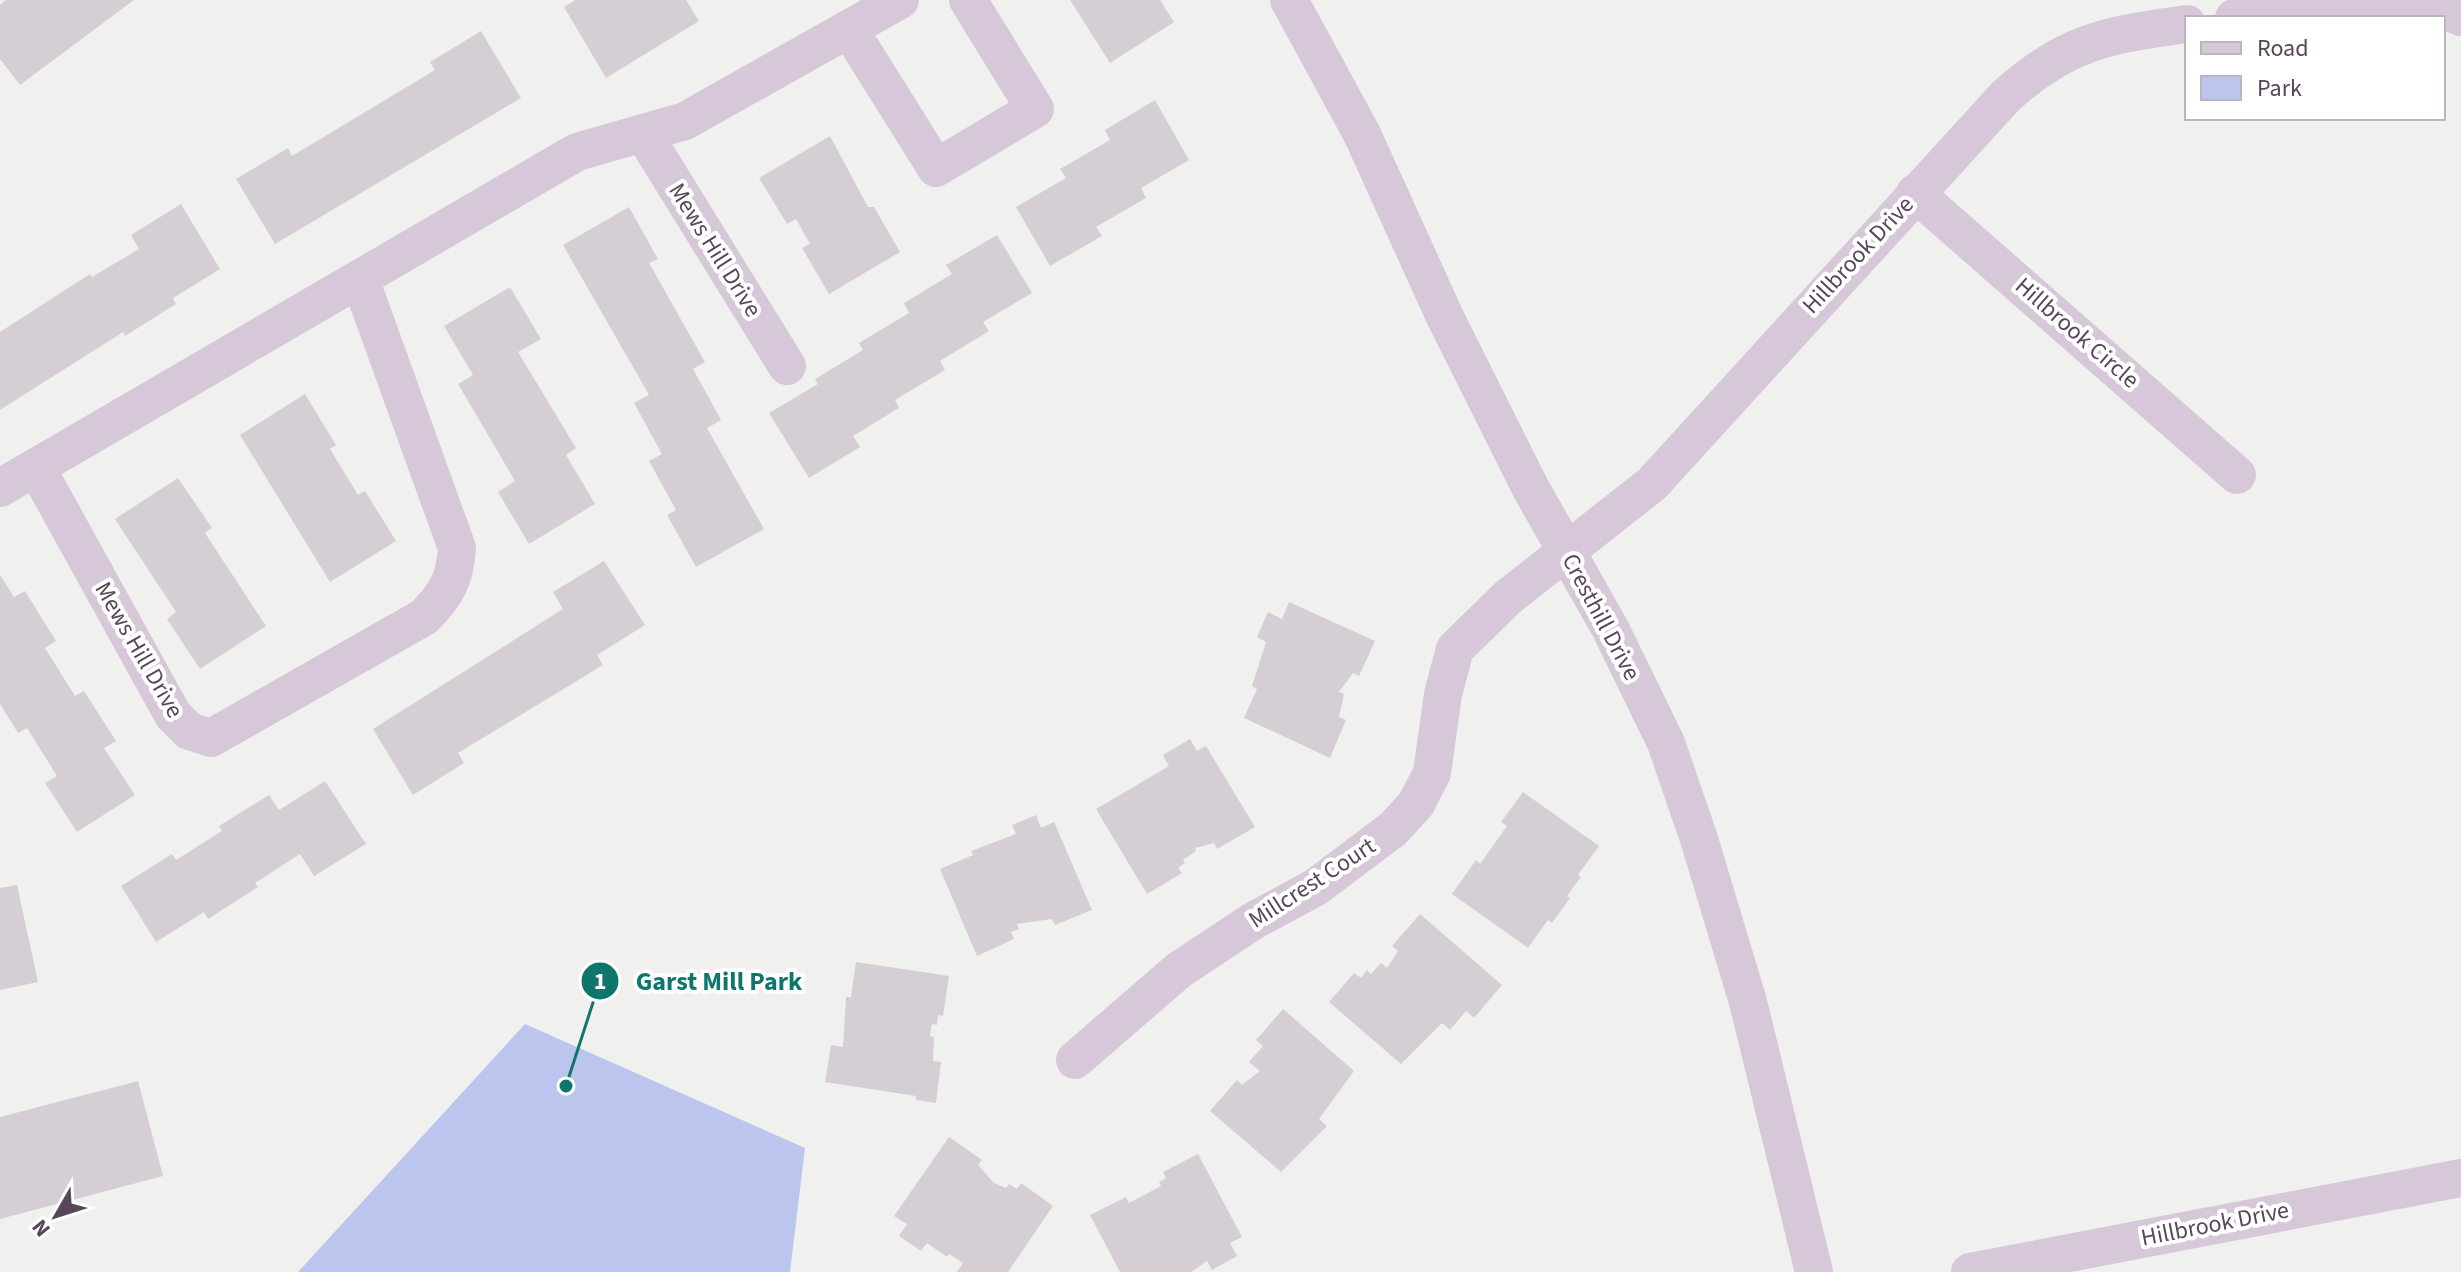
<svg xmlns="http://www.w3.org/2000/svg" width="2461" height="1272" viewBox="0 0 2461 1272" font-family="'Source Sans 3',sans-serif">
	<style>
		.green { fill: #bcc5ee }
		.building { fill: #d5ced5 }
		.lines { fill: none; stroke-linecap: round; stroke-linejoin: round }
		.minor { stroke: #d6c8d8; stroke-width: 38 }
		.labels { text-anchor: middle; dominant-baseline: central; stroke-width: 8; stroke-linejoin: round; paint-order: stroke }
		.street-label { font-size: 24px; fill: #59465b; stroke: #fff }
		.leader { fill: none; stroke: #0f766e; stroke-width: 3 }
		.callout-dot { fill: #0f766e; stroke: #fff; stroke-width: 3 }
		.mark-label { font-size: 24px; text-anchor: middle; font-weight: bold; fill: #fff }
		.callout-label { font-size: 26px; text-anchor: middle; font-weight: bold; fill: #0f766e; stroke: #fff; stroke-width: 8; stroke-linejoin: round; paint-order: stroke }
	</style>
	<rect width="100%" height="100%" fill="#f0f1ee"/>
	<path class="green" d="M525 1024 805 1148 790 1272H298Z"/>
	<path class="building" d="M6 0H134L20 85 0 59V5Z
		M575 0H686L699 21 606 78 564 7Z
		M1070 0H1160L1174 22 1110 63Z
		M481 31 521 98 275 244 236 179 288 148 292 156 435 70 430 62Z
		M1155 100 1189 160 1141 188 1146 198 1096 227 1102 236 1050 266 1016 207 1066 178 1060 169 1110 140 1105 130Z
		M830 136 868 207H874L900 252 829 294 802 248 810 244 796 219 787 224 759 178Z
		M181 204 220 269 173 298 176 304 125 336 123 332 0 410V332L90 274 92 277 139 249 131 235Z
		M629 207 658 259 649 263 705 362 693 369 721 420 707 428 764 529 696 567 667 515 676 510 649 461 662 454 634 403 649 395 563 245Z
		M997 235 1032 293 983 322 989 331 940 361 945 370 895 400 899 408 853 436 860 447 809 478 769 413 818 384 815 379 863 350 859 343 909 313 904 303 952 274 946 265Z
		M510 287 541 339 518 352 576 448 566 455 595 504 529 544 498 492 515 481 458 384 473 375 444 326Z
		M305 394 336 445 330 449 358 495 365 491 396 541 330 582 240 435Z
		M178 478 212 528 205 533 266 626 200 669 167 619 176 612 115 519Z
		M604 561 645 625 597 655 603 665 458 753 464 763 413 795 373 729 563 609 553 592Z
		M0 575 14 597 25 591 56 641 45 648 75 696 84 691 116 741 104 748 135 795 77 832 45 783 57 776 27 728 18 733 0 704Z
		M1289 602 1375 641 1359 676 1353 673 1339 692 1344 694 1339 717 1346 720 1330 758 1244 718 1257 689 1252 686 1266 642 1257 637 1268 612 1282 619Z
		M1190 739 1197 751 1206 746 1255 827 1217 849 1214 843 1195 848 1196 851 1183 860 1185 863 1178 868 1182 873 1147 894 1096 809 1169 766 1163 755Z
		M325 781 366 844 314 876 300 854 255 883 258 887 208 919 204 912 156 942 121 886 172 854 176 860 222 831 219 826 269 795 279 810Z
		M1523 792 1599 846 1578 875 1581 877 1567 896 1570 898 1552 923 1548 920 1528 948 1452 894 1476 860 1480 864 1507 826 1501 822Z
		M1036 815 1041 828 1054 822 1092 910 1055 925 1052 919 1017 924 1019 929 1011 932 1014 939 977 956 940 869 973 855 971 851 1016 834 1012 825Z
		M17 885 38 982 0 990V888Z
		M1420 914 1502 985 1474 1018 1466 1011 1450 1030 1442 1023 1401 1064 1329 1002 1354 973 1361 978 1367 970 1371 974 1381 963 1387 968 1398 951 1392 946Z
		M856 962 949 976 943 1016 938 1015 937 1025 932 1024 930 1036 934 1037 933 1061 941 1062 936 1103 916 1100V1096L825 1082 831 1045 843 1047 846 997H851Z
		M1283 1009 1354 1071 1319 1119 1327 1126 1281 1172 1210 1111 1237 1080 1242 1085 1260 1071 1249 1062 1263 1046 1256 1040Z
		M138 1081 163 1176 0 1219V1117Z
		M949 1137 982 1160 978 1165 994 1183 1006 1188 1009 1184 1017 1189 1021 1183 1053 1206 1008 1272H957L963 1263 949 1254 947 1257 927 1243 921 1251 899 1236 907 1224 894 1216Z
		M1198 1154 1242 1237 1230 1243 1237 1256 1212 1270 1207 1261 1191 1272H1120L1090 1215 1126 1197 1129 1203 1161 1186 1159 1182 1166 1178 1163 1172Z"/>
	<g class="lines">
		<path class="minor" d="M1289 0 1362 134 1445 317 1530 487 1611 630 1666 743 1699 839 1748 1002 1814 1272
			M2234 18 2275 13 2445 10 2461 17
			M849 29 936 168 1035 109 968 0
			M643 133 787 366
			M1915 193 2237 475
			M36 467 173 715 189 731 211 738 424 617C446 595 455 580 457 548L360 279
			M0 488 577 152 685 121 900 0
			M1075 1060 1179 970 1253 921 1316 887 1393 829 1416 804 1432 773 1443 694 1455 649 1507 598 1652 484 2005 97C2066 41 2108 35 2187 24
			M1970 1272 2461 1178"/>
	</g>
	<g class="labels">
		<g class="street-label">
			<text transform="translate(715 250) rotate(58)">Mews Hill Drive</text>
			<text transform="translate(1858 255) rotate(-47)">Hillbrook Drive</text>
			<text transform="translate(2077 333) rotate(41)">Hillbrook Circle</text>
			<text transform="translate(1601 617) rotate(62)">Cresthill Drive</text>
			<text transform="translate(139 650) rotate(60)">Mews Hill Drive</text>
			<text transform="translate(1312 883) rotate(-33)">Millcrest Court</text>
			<text transform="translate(2215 1224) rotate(-11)">Hillbrook Drive</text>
		</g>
	</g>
	<path class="leader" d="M566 1086L600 981"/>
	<g class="callout-dot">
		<circle cx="566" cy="1086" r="8"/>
		<circle cx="600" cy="981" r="20"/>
	</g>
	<g class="mark-label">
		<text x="600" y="989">1</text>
	</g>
	<g class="callout-label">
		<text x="719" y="990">Garst Mill Park</text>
	</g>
	<rect x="2185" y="16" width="260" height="104" fill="#ffffff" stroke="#bdb5bd" stroke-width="2"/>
	<rect x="2201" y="42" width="40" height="12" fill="#d6c8d8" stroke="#bdb5bd" stroke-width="2"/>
	<text x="2257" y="56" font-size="24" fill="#59465b">Road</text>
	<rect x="2201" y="76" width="40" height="24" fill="#bcc5ee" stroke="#bdb5bd" stroke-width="2"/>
	<text x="2257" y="96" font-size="24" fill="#59465b">Park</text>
	<g transform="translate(56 1216) rotate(231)" stroke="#ffffff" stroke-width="6" paint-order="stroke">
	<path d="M0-6L14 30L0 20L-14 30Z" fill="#59465b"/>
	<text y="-12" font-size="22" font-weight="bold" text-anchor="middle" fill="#59465b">N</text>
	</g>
</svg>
